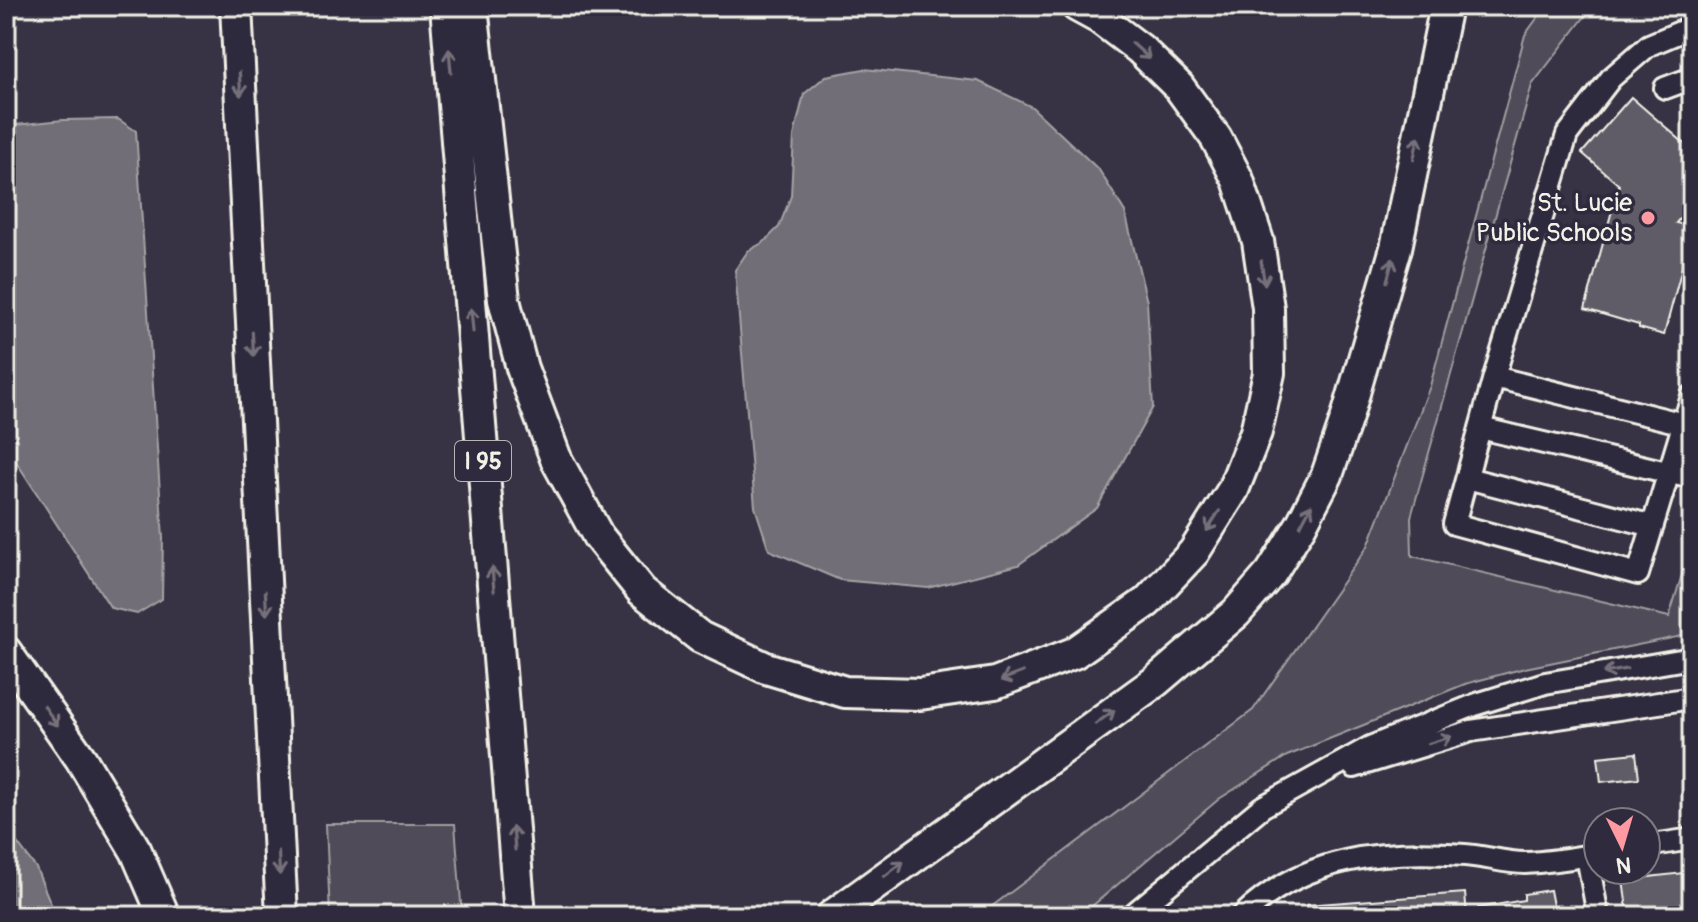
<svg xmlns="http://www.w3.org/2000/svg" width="1698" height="922" viewBox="0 0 1698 922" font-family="Pangolin,sans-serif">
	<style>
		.green { fill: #504b59; stroke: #a29ea0; stroke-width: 2 }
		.water { fill: #726e77; stroke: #a6a2a4; stroke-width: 2 }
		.building { fill: #5f5c67; stroke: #f4f1e8; stroke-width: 2 }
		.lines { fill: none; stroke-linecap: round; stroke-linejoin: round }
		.minor-casing { stroke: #f4f1e8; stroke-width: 26 }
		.highway-casing { stroke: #f4f1e8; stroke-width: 36 }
		.minor { stroke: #2f2a3d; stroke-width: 20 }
		.highway { stroke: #2f2a3d; stroke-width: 30 }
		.oneway { stroke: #747079 }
		.poi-dot { fill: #ff9aa2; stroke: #2f2a3d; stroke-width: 3 }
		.labels { text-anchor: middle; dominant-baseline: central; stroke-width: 7; stroke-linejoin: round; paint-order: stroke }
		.shield { fill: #2f2a3d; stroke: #b9b5b5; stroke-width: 2 }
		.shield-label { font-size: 24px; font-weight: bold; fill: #f4f1e8 }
		.poi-label { font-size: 26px; fill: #f4f1e8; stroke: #2f2a3d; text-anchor: end }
	</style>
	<rect width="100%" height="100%" fill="#373244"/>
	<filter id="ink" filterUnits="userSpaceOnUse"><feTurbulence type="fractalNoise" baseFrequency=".0125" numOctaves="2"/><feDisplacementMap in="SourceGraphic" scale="16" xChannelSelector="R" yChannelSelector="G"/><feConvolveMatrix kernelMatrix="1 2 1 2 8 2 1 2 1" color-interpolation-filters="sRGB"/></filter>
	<g filter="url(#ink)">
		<path class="green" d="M1546 6H1593L1532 85 1411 517 1412 556 1669 617 1692 542V634L1525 668 1465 684 1287 756 1219 799 1091 907 1083 916H979L1253 710 1368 546 1430 386 1525 35Z
			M326 824H455L462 916H330Z"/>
		<path class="water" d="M864 69 978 81 1032 107 1099 170 1125 212 1147 302 1153 407 1097 508 1018 565 928 588 840 580 769 550 755 507 735 270 748 251 764 242 779 227 791 196 794 136 804 94 826 76Z
			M118 119 136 131 163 538 162 599 137 614 111 608 6 446V126L63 120Z
			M6 828 36 868 56 916H6Z"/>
		<path class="building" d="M1631 97 1692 150V204L1676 223 1692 227V230L1664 335 1639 328V325L1585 309 1619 185 1582 153Z
			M1636 753 1639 778 1601 782 1598 757Z
			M1692 872V916H1628L1623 880Z
			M1550 890 1555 916H1479L1478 908 1524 900V894Z
			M1465 893 1467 916H1307L1306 905Z"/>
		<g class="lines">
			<defs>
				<path id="minor" d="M1692 27 1649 45 1611 78 1567 135 1494 377 1454 524 1638 574 1692 396
					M1665 88 1692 78
					M1494 377 1684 424
					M1480 428 1692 478
					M1467 478 1653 526
					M1354 767 1471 731 1692 698
					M1646 846 1692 839
					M1587 856 1598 916
					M1131 916 1262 807 1370 747 1477 704 1545 683 1692 658
					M1242 916C1304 856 1384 849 1465 855 1484 856 1505 863 1525 863 1549 862 1574 858 1598 854"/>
				<path id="highway" d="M236 6 282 916
					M446 6 520 916
					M472 6 504 300 522 368 556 459 598 536 642 591 700 637 766 668 845 692 920 694 995 683 1074 653 1147 602 1194 552 1233 490 1256 432 1269 373 1268 308 1258 241 1238 180 1216 138 1179 87 1140 49 1099 18 1077 6
					M6 652 81 759 136 851 164 916
					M832 916 1156 681 1236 613 1271 573 1301 525 1327 475 1347 417 1396 248 1446 6"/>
			</defs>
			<use href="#minor" class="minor-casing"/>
			<use href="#highway" class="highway-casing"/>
			<use href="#minor" class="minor"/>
			<use href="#highway" class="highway"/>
		</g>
		<defs><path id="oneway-shaft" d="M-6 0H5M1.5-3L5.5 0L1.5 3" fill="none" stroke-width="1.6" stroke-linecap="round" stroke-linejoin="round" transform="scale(2)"/></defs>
		<g class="oneway">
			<use href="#oneway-shaft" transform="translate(1141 51) rotate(42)"/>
			<use href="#oneway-shaft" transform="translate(450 61) rotate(-95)"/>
			<use href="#oneway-shaft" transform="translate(240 84) rotate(87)"/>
			<use href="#oneway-shaft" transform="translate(1416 148) rotate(-78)"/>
			<use href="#oneway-shaft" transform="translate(1390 270) rotate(-75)"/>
			<use href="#oneway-shaft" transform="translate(1263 273) rotate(81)"/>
			<use href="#oneway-shaft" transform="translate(472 320) rotate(-95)"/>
			<use href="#oneway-shaft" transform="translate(253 344) rotate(87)"/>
			<use href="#oneway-shaft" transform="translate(1306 515) rotate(-62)"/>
			<use href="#oneway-shaft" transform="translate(1213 521) rotate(122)"/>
			<use href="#oneway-shaft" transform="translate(493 579) rotate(-95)"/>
			<use href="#oneway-shaft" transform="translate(266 603) rotate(87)"/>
			<use href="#oneway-shaft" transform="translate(1615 671) rotate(170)"/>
			<use href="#oneway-shaft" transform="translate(1012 676) rotate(159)"/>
			<use href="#oneway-shaft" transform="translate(51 716) rotate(55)"/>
			<use href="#oneway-shaft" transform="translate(1105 717) rotate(-36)"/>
			<use href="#oneway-shaft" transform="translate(1440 740) rotate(-17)"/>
			<use href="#oneway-shaft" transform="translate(514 838) rotate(-95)"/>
			<use href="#oneway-shaft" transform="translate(279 863) rotate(87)"/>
			<use href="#oneway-shaft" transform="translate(894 869) rotate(-37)"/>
		</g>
	</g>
	<circle class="poi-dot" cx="1648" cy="218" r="8"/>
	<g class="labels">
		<rect class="shield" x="455" y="441" width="56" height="40" rx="6"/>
		<g class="shield-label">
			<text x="483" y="461">I 95</text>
		</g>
		<g class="poi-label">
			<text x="1632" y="203">St. Lucie<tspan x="1632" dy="30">Public Schools</tspan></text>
		</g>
	</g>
	<rect width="1698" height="922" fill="none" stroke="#2f2a3d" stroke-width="32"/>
	<rect x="16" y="16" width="1666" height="890" fill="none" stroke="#f4f1e8" stroke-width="3" filter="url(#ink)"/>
	<g transform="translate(1622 846) rotate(175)"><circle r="38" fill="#2f2a3d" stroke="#7e7a81" stroke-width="2"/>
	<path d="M0-6L14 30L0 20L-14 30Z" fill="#ff9aa2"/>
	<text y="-12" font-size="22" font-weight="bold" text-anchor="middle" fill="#f4f1e8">N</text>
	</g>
</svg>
